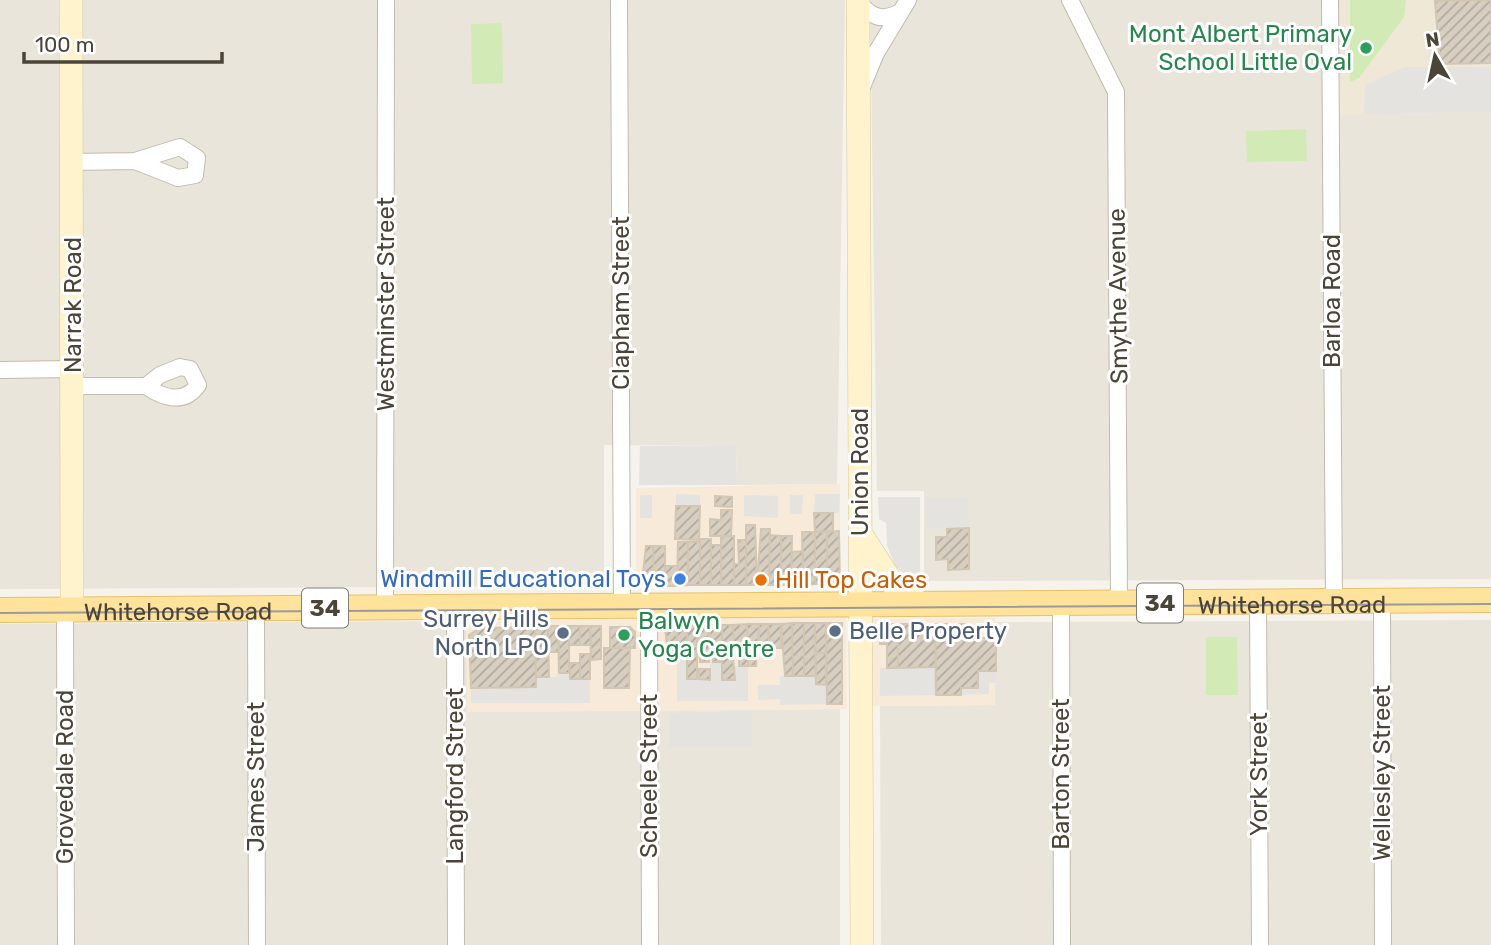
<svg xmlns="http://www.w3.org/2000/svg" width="1491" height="945" viewBox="0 0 1491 945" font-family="Rubik,sans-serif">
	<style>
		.residential { fill: #eae5da }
		.commercial { fill: #f7ead8 }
		.education { fill: #efe8d6 }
		.grass { fill: #d2eab5 }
		.parking { fill: #e5e3e0 }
		.building { fill: url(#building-hatch); stroke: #d3c7b4; stroke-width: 2 }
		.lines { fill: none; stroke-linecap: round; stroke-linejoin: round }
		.street-casing { stroke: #c2bbae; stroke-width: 18 }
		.secondary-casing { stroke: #d6c79b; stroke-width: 24 }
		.primary-casing { stroke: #e6c16a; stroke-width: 26 }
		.street { stroke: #fff; stroke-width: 16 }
		.secondary { stroke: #fff3cd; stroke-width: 23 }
		.primary { stroke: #ffe39c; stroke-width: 24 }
		.tram { stroke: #9a9a9a; stroke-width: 2 }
		.leisure-dot { fill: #2e9e5b; stroke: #fff; stroke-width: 2.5 }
		.shop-dot { fill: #3f7fe0; stroke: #fff; stroke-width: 2.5 }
		.food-dot { fill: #e8710a; stroke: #fff; stroke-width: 2.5 }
		.service-dot { fill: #5c6f8a; stroke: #fff; stroke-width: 2.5 }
		.labels { text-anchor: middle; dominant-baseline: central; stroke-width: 6; stroke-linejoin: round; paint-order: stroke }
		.shield { fill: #fff; stroke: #817c74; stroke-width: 2 }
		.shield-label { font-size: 23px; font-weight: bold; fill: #4b4439 }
		.leisure-label { font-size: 24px; fill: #27864d; stroke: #fff; text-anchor: end }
		.street-label { font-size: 24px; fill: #4b4439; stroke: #fff }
		.shop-label { font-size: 24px; fill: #366cbe; stroke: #fff; text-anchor: end }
		.food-label { font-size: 24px; fill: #c56008; stroke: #fff; text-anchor: start }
		.service-label { font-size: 24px; fill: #4e5e75; stroke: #fff; text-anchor: end }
	</style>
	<defs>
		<pattern id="building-hatch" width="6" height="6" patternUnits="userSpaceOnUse" patternTransform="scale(1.75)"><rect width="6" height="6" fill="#d8cfc1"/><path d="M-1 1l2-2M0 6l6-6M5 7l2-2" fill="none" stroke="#b1aa9e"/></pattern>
	</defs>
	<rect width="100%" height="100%" fill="#f6f3ec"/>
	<path class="residential" d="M0 0H845L837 484 737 485 736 446 604 445V586L0 589Z
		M870 0H1491V579L924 581V491H877Z
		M1491 620V945H881L880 706 995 705 994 622Z
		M466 621 468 712 840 709V945H0V624Z"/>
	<path class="commercial" d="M840 484V584L636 586V488Z
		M846 617 847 709 467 712 466 621Z
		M995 618V705L873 706 872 619Z"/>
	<path class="education" d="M1340 0H1491V112L1338 115Z"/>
	<path class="grass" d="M1350 0H1406L1404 17 1359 78 1350 82Z
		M502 23 503 83 472 84 471 24Z
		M1306 129 1307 161 1247 162 1246 131Z
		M1206 637H1237L1238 695H1206Z"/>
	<path class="parking" d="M1404 67H1491V112L1364 114 1365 85Z
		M640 446H736L737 485H639Z
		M676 494 700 495V506H676Z
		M815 494H840L839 513H814Z
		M640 495H652V518H640Z
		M744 495 778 496V518L744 516Z
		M790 495H803L802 514H790Z
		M878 497H920V576H906L895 566 887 545 886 523 879 519Z
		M926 497H968L969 528 927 529Z
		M677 658H687V679H710V662H722L723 680H735L734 666H748V701H677Z
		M936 667V695L880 696V668Z
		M978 671H996V683H989V694L961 695V688Z
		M558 673H569L570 679H590V703H471V688L535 687 536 677H557Z
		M780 676H816V684L826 685 827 704 780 705V699L758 700V685H780Z
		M752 712V747H669V713Z"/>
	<path class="building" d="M1491 0V63L1440 64 1435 1Z
		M715 496 732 497V507L715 506Z
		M676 506H700L699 540 675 539Z
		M721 510H732L731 536H710V519L721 520Z
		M814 513H833V531L815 532Z
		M746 525H755L757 585H746Z
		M969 528V569L948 570V559L936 560V537H947V529Z
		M761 529H770L769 585H757Z
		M839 531 840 584H827V532Z
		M802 532H815V584L803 585Z
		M815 532H827V584H815Z
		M770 535 781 536V585H769Z
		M734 536V585H721V537Z
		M781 536H792L791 585H781Z
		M700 539H711V585H700Z
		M738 540H746V585H734V564H739Z
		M678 542H688V585L677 586Z
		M688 542H700V585H688Z
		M711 545H721V585H711Z
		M646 546H653L654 586H645L642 581Z
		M653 546H665V586H654Z
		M803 551V585H791L792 552Z
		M665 566H678L677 586H665Z
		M792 623 793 676H785L781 624Z
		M792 623H804V676H793Z
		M804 623H815L816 676H804Z
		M815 623H826V653H815Z
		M826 623H842V704H827Z
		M747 624 748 666H739V648H734L733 625Z
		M747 624H759L756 666H748Z
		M759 624H768L769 644 759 645Z
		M768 624H781V648H769Z
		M880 624H898V668H887V644H880Z
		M898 624H935L936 667 898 668Z
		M935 624H970V638H996V671H978V688H961V695H936Z
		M697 625V679H687V626Z
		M697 625H709V662H700Z
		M709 625H722V662H713Z
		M722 625H733L734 648H722Z
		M548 626 549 677H536L535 627Z
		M548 626H558L559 652H548Z
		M558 626H569V673H559Z
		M569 626H580V645H569Z
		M580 626H590L591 645H580Z
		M590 626H601V659L591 660Z
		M665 626H677V658L668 657Z
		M677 626H687V658H677Z
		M535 627 536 687 471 688 469 635 480 628Z
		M610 627H630L635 632V648H610Z
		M604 648H630L629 688H604Z
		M722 648H732L735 680H722Z
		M815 653H826V685L816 684Z
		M580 654H590V679H580Z
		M570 663H580V679H570Z
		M699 669H710V680L699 679Z"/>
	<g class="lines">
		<defs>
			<path id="street" d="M619 0 622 606
				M1070 0 1116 92 1119 603
				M1330 0 1334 602
				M858 1C870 17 882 22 900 12
				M862 87 876 53 908 0
				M72 162 135 161 180 147 197 158 195 175 178 178 135 161
				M180 367 190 369 198 385C184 405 163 398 146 386L160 375Z
				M0 370 73 369
				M73 386H146
				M1382 600 1383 945
				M1258 602 1260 945
				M1061 603 1062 945
				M649 606 650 945
				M455 607 456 945
				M256 608 257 945
				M385 608 386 0
				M65 609 66 945"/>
			<path id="secondary" d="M71 0 72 609
				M858 0 862 945
				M861 534 893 584 922 604"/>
			<path id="primary" d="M0 610 1491 600"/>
		</defs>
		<use href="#street" class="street-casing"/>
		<use href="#secondary" class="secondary-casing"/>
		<use href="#primary" class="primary-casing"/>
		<use href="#street" class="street"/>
		<use href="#secondary" class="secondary"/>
		<use href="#primary" class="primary"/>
		<path class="tram" id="s1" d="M0 613 1491 604"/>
	</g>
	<g class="leisure-dot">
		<circle cx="1366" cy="48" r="7"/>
		<circle cx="624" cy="635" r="7"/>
	</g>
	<circle class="shop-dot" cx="680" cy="579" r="7"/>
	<circle class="food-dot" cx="761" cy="580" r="7"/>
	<g class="service-dot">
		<circle cx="835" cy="631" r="7"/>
		<circle cx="563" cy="633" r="7"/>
	</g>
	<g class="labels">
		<g class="shield">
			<rect x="1137" y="583.5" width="46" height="39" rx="5"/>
			<rect x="302" y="588.5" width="46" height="39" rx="5"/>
		</g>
		<g class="shield-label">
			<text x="1160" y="603">34</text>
			<text x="325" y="608">34</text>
		</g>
		<g class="leisure-label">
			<text x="1352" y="34">Mont Albert Primary<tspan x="1352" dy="28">School Little Oval</tspan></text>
			<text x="638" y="621" text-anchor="start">Balwyn<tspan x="638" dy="28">Yoga Centre</tspan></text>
		</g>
		<g class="street-label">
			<text transform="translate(1118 296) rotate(-91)">Smythe Avenue</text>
			<text transform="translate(1332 301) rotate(-90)">Barloa Road</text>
			<text transform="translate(621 303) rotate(-90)">Clapham Street</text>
			<text transform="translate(386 304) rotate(-90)">Westminster Street</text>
			<text transform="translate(73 305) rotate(-90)">Narrak Road</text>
			<text transform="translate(860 472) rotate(-90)">Union Road</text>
			<text stroke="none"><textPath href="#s1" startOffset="1292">Whitehorse Road</textPath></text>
			<text stroke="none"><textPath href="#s1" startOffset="178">Whitehorse Road</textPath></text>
			<text transform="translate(1382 773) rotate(-90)">Wellesley Street</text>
			<text transform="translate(1061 774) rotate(-90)">Barton Street</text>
			<text transform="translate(1259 774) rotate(-90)">York Street</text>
			<text transform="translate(455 776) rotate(-90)">Langford Street</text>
			<text transform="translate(649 776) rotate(-90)">Scheele Street</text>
			<text transform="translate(65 777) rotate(-90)">Grovedale Road</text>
			<text transform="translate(256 777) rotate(-90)">James Street</text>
		</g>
		<g class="shop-label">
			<text x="666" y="579">Windmill Educational Toys</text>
		</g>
		<g class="food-label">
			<text x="775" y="580">Hill Top Cakes</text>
		</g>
		<g class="service-label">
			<text x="549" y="619">Surrey Hills<tspan x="549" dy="28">North LPO</tspan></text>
			<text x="849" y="631" text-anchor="start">Belle Property</text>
		</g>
	</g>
	<g transform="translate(1435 56) rotate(351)" stroke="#ffffff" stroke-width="5" paint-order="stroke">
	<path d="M0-5L12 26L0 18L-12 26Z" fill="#4b4439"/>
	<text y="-10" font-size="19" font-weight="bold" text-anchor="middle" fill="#4b4439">N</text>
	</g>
	<path d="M24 52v10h198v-10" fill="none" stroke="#4b4439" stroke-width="3.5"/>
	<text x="35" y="52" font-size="21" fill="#4b4439" stroke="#ffffff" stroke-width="5" paint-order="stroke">100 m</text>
</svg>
